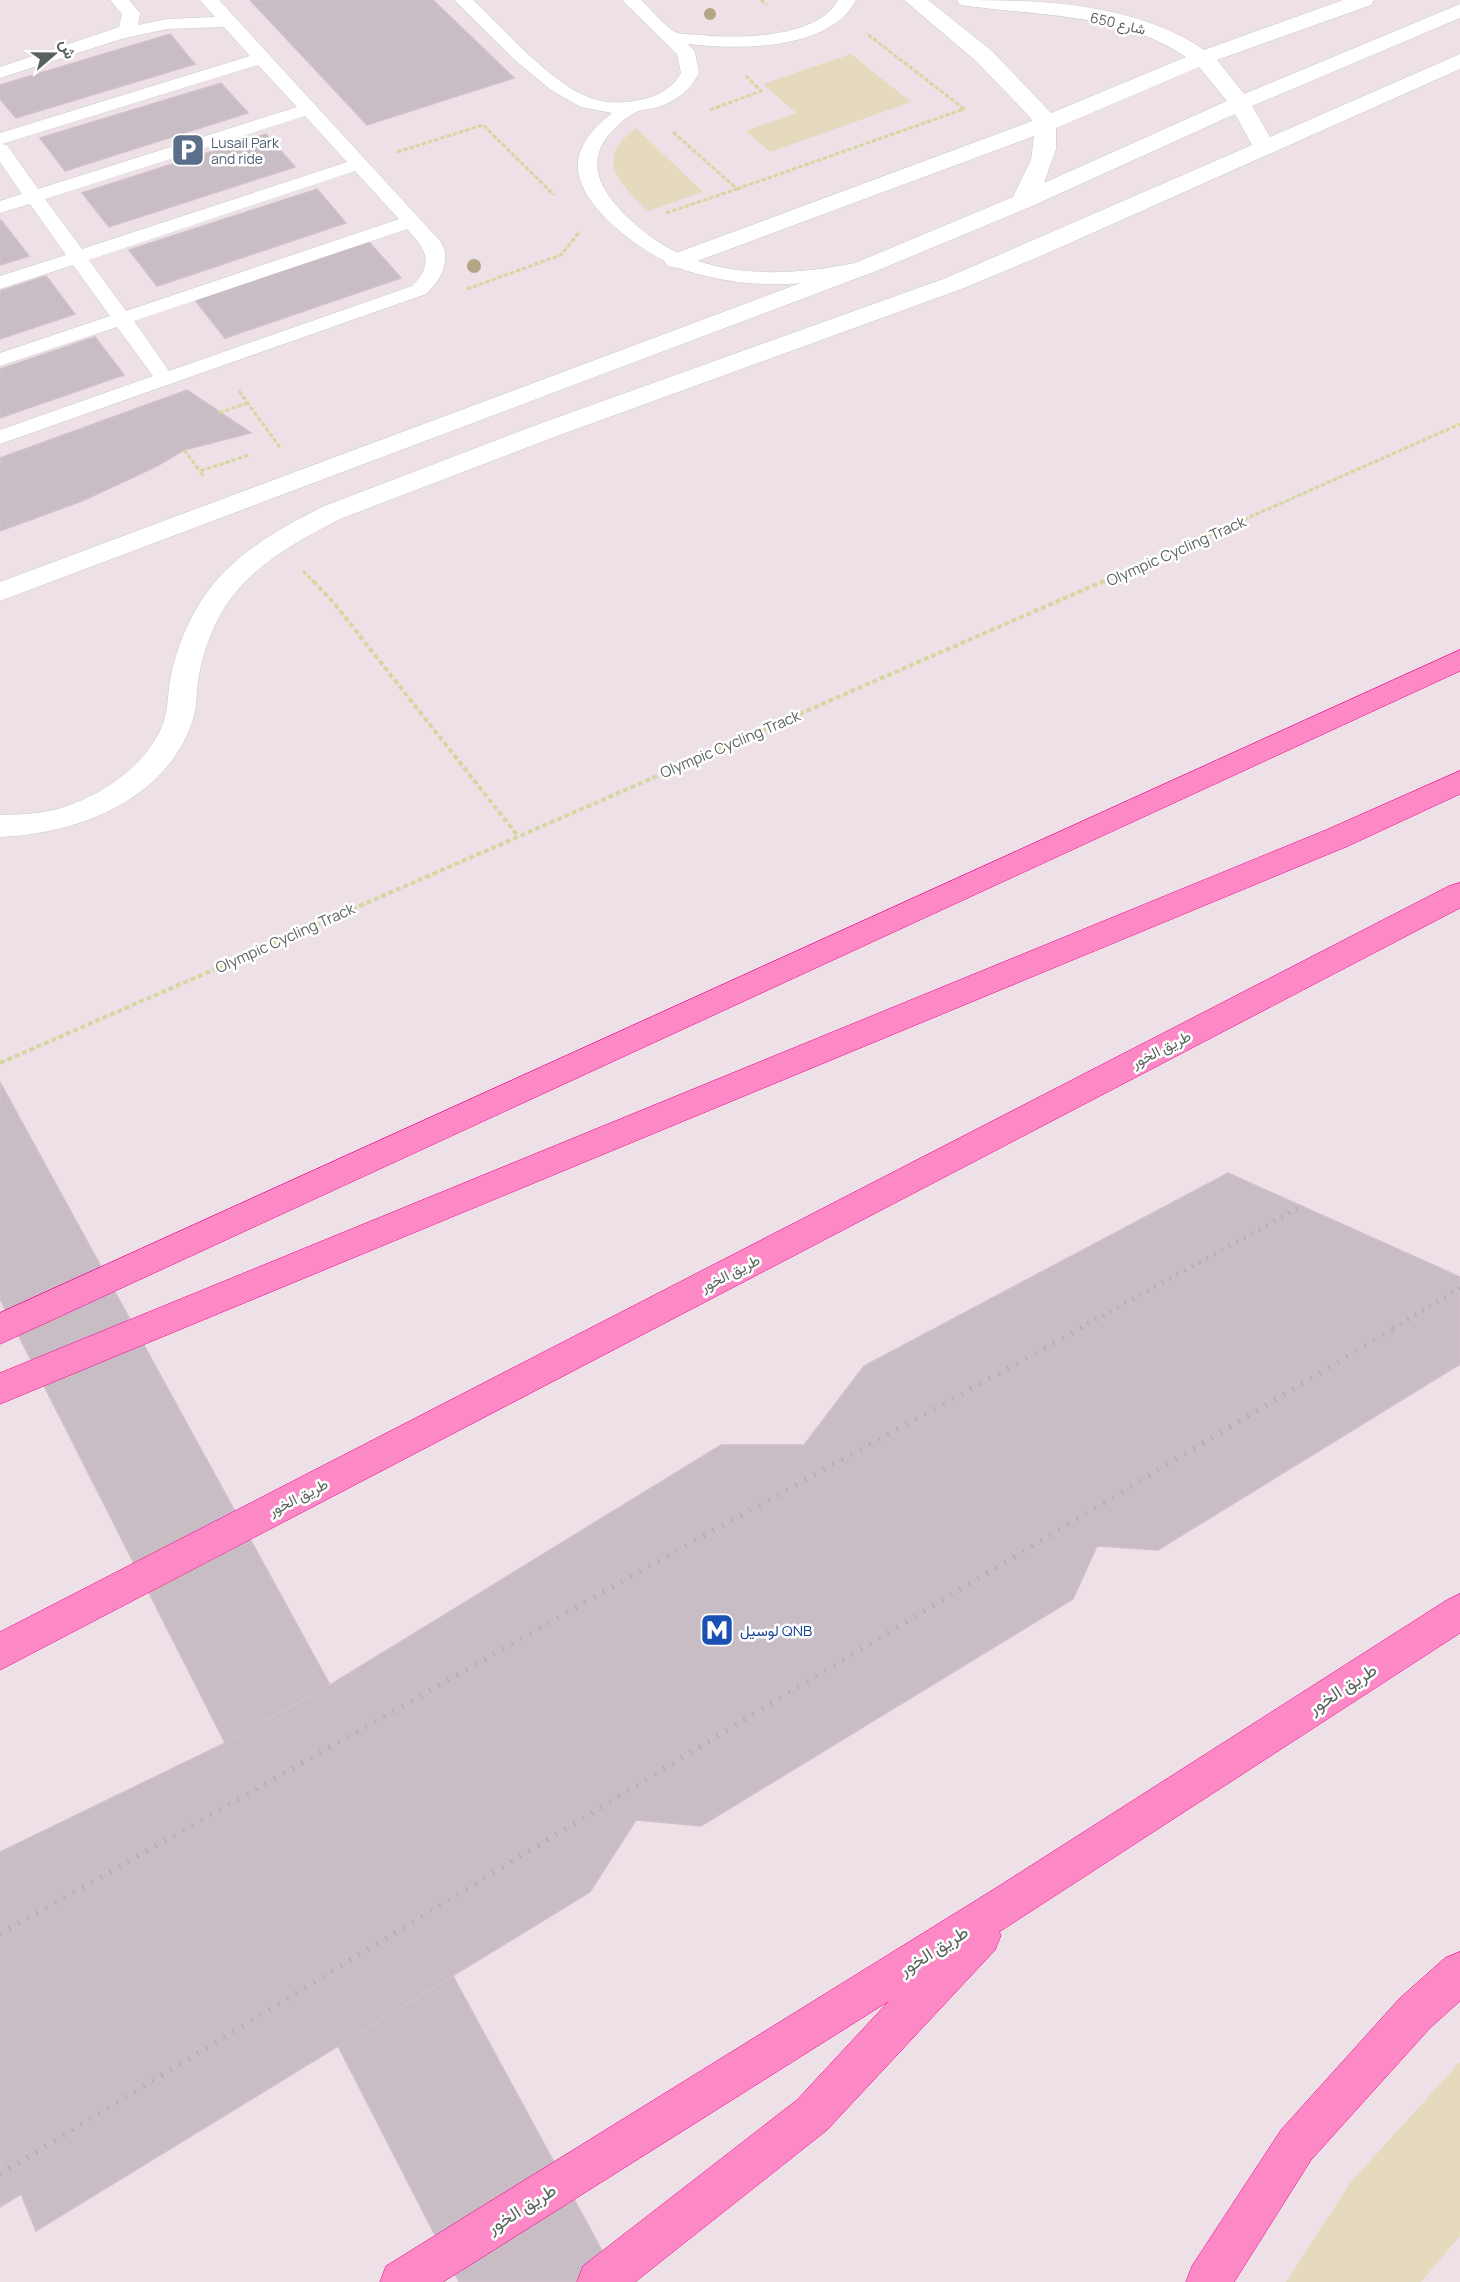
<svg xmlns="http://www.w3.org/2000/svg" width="1460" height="2282" viewBox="0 0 1460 2282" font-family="Manrope,Vazirmatn,sans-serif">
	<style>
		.green { fill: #e5dabd }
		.building { fill: #c8bdc4; stroke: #d1c0ca; stroke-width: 1.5 }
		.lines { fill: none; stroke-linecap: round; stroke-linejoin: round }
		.lane-casing { stroke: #c5ccc8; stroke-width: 1 }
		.street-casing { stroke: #c5ccc8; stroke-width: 1 }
		.highway-casing { stroke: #ee008b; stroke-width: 1 }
		.path-far1 { stroke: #d7d6a0; stroke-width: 3; stroke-dasharray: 4.5 2; stroke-linecap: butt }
		.path { stroke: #d7d6a0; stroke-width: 4; stroke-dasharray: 5 3; stroke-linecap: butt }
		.lane { fill: #fff; fill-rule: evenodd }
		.street { fill: #fff; fill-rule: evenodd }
		.highway { fill: #fd88c6; fill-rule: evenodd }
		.rail-far1 { stroke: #adaead; stroke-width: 4.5; stroke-dasharray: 1.5 7; stroke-linecap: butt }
		.rail { stroke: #adaead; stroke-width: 5; stroke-dasharray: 1.5 9; stroke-linecap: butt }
		.tree { fill: #b4a585 }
		.labels { text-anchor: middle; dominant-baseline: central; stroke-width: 5; stroke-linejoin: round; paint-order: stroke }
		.far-street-label { font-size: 14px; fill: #5a625c; stroke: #fff }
		.far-service-label { font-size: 14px; fill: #4e5e75; stroke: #fff; text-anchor: start }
		.street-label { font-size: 15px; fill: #5a625c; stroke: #fff }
		.transit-label { font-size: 15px; fill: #164399; stroke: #fff; text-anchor: start }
		.near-street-label { font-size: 18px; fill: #5a625c; stroke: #fff }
	</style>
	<rect width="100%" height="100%" fill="#ede1e7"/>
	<path class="green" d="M851 54 911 102 770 152 746 131 796 113 763 84Z
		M636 128 703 192 648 211C619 182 593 160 636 128Z
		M1460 2062V2236L1421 2282H1286L1351 2182Z"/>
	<path class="building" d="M250 0H433L514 78 367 125Z
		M170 34 195 64 16 118 0 99V85Z
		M221 83 248 113 65 171 40 138Z
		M266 134 295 167 109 227 82 193Z
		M317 189 346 223 157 286 129 250Z
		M0 220H1L29 256 0 265Z
		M369 242 401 278 225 338 195 300Z
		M46 276 75 314 0 339V291Z
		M95 337 124 375 0 418V369Z
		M187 390 251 433 184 450 157 466 82 501 0 531V458Z
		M0 1082 330 1685 225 1743 0 1299Z
		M1228 1173 1460 1277V1364L1158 1550 1097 1546 1073 1599 701 1826 636 1820 590 1892 36 2231 21 2194 0 2207V1852L225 1743 330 1685 721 1445H804L864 1366Z
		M453 1976 619 2282H459L338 2046Z"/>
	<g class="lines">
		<defs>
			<path id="lane" d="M110 0H129L140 13 138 25 167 19 215 17 200 0H219L440 241C453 260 440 281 426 294L0 444V430L153 376 117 327 0 366V353L110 316 73 265 0 289V276L66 255 30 204 0 213V201L22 194 0 162V133L250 56 224 27 167 29 121 39 0 78V67L119 27 122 14ZM258 65 297 107 38 189 7 145 2 144ZM305 116 347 162 82 249 45 199ZM355 171 399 219 126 311 89 260ZM407 229C426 249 435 263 412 286L169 371 134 321Z
				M454 0H473C504 29 554 87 594 99 608 104 626 103 640 100 657 97 673 88 681 73L677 54 622 0H641C651 9 663 25 675 32 681 35 694 34 702 35 738 39 819 38 838 0H856C830 51 737 50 688 44L695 52 699 73C690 90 677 101 658 107 651 109 643 109 636 112 623 119 607 134 601 147 591 169 602 188 616 205 679 278 766 281 855 263L862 265 865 269 862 273C806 287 747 289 691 272 654 262 575 208 578 164 579 143 596 126 612 113L581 107 551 90 516 61Z"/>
			<path id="street" d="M904 0H928L992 51 1051 113 1186 57C1123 14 1041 16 968 6L960 5 957 0C1040 0 1133 2 1204 50L1343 0H1374L1371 5 1217 60 1244 94 1460 4V18L1252 106 1270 137 1460 54V69L1043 255 964 288 557 436 340 519C296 542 250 566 223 610 210 632 201 658 198 683 196 695 197 707 193 719 168 800 77 834 0 837V815C18 815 36 814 54 810 99 798 152 764 165 717 168 705 168 693 170 681 175 652 186 625 201 601 230 556 275 531 322 507L539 424 946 278 1252 145 1235 114 1030 207 876 271 0 601V582L860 261 1013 197 1031 160 1034 136 684 266 676 268 668 266 664 261 668 256 1032 121 1030 117 976 61ZM1199 67 1227 101 1044 183 1056 149V128Z"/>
			<path id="highway" d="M1460 650V671L0 1344V1313Z
				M1460 771V794L1348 846 0 1404V1373L1326 830Z
				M1460 883V908L0 1670V1632L1449 886Z
				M1460 1594V1633L999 1932 1001 1935 995 1950 827 2130 635 2282H577L583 2266 797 2100 889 2001 443 2282H380L386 2266 996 1888 1447 1600Z
				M1460 1952V2001L1430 2028 1311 2160 1234 2282H1186L1192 2266 1281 2130 1400 1998 1445 1958Z"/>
		</defs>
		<use href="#lane" class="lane-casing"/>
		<use href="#street" class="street-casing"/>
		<use href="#highway" class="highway-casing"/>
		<path class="path-far1" d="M761 0 767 5
			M710 110 761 91 746 76
			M397 152 483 125 554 195
			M737 189 964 109 866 33
			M666 213 737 189 673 132
			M467 289 561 255 580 231
			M239 391 279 446H276
			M219 413 247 403
			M184 450 200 471
			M203 476 200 471 249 455
			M303 571 315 583
			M1101 583 1460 424"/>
		<path class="path" d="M313 581 333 602 518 836
			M0 1063 1104 581"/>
		<use href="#lane" class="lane"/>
		<use href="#street" class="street"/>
		<use href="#highway" class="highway"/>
		<path class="rail-far1" d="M1080 1328 1302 1206
			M1393 1328 1460 1288"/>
		<path class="rail" d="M0 1934 671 1554 1083 1327
			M0 2174 765 1707 1396 1327"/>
	</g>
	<g class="tree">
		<circle cx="710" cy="14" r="6"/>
		<circle cx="474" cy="266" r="7"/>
	</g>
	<defs>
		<symbol id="parking-square" viewBox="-11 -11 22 22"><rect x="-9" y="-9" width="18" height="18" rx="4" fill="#5c6f8a" stroke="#fff"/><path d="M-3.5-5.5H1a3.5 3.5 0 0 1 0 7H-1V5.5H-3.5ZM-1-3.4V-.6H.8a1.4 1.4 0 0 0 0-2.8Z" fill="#fff"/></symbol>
		<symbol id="metro-square" viewBox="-11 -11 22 22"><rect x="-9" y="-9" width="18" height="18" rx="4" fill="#1a4fb4" stroke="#fff"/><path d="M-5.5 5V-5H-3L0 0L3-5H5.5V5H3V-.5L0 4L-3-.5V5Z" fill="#fff"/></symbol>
	</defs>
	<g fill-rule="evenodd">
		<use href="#parking-square" x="169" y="131" width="38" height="38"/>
		<use href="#metro-square" x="698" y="1611" width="38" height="38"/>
	</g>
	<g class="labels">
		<g class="far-street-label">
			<text transform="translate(1118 23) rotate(13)">شارع 650</text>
		</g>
		<g class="far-service-label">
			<text x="211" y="142">Lusail Park<tspan x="211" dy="16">and ride</tspan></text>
		</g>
		<g class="street-label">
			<text transform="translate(1176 551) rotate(-24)">Olympic Cycling Track</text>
			<text transform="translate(730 744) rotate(-23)">Olympic Cycling Track</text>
			<text transform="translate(285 938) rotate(-24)">Olympic Cycling Track</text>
			<text transform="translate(1161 1049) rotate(-27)">طريق الخور</text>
			<text transform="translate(730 1273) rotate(-27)">طريق الخور</text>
			<text transform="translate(298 1497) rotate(-27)">طريق الخور</text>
		</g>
		<g class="transit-label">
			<text x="740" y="1630">لوسيل QNB</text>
		</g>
		<g class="near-street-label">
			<text transform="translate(1342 1688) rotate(-33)">طريق الخور</text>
			<text transform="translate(933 1950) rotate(-32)">طريق الخور</text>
			<text transform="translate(521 2208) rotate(-32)">طريق الخور</text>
		</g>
	</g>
	<g transform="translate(54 54) rotate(70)" stroke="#ffffff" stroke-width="4.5" paint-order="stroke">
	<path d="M0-4.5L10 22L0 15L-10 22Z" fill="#5a625c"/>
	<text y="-9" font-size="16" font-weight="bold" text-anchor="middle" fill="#5a625c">ش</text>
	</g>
</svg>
